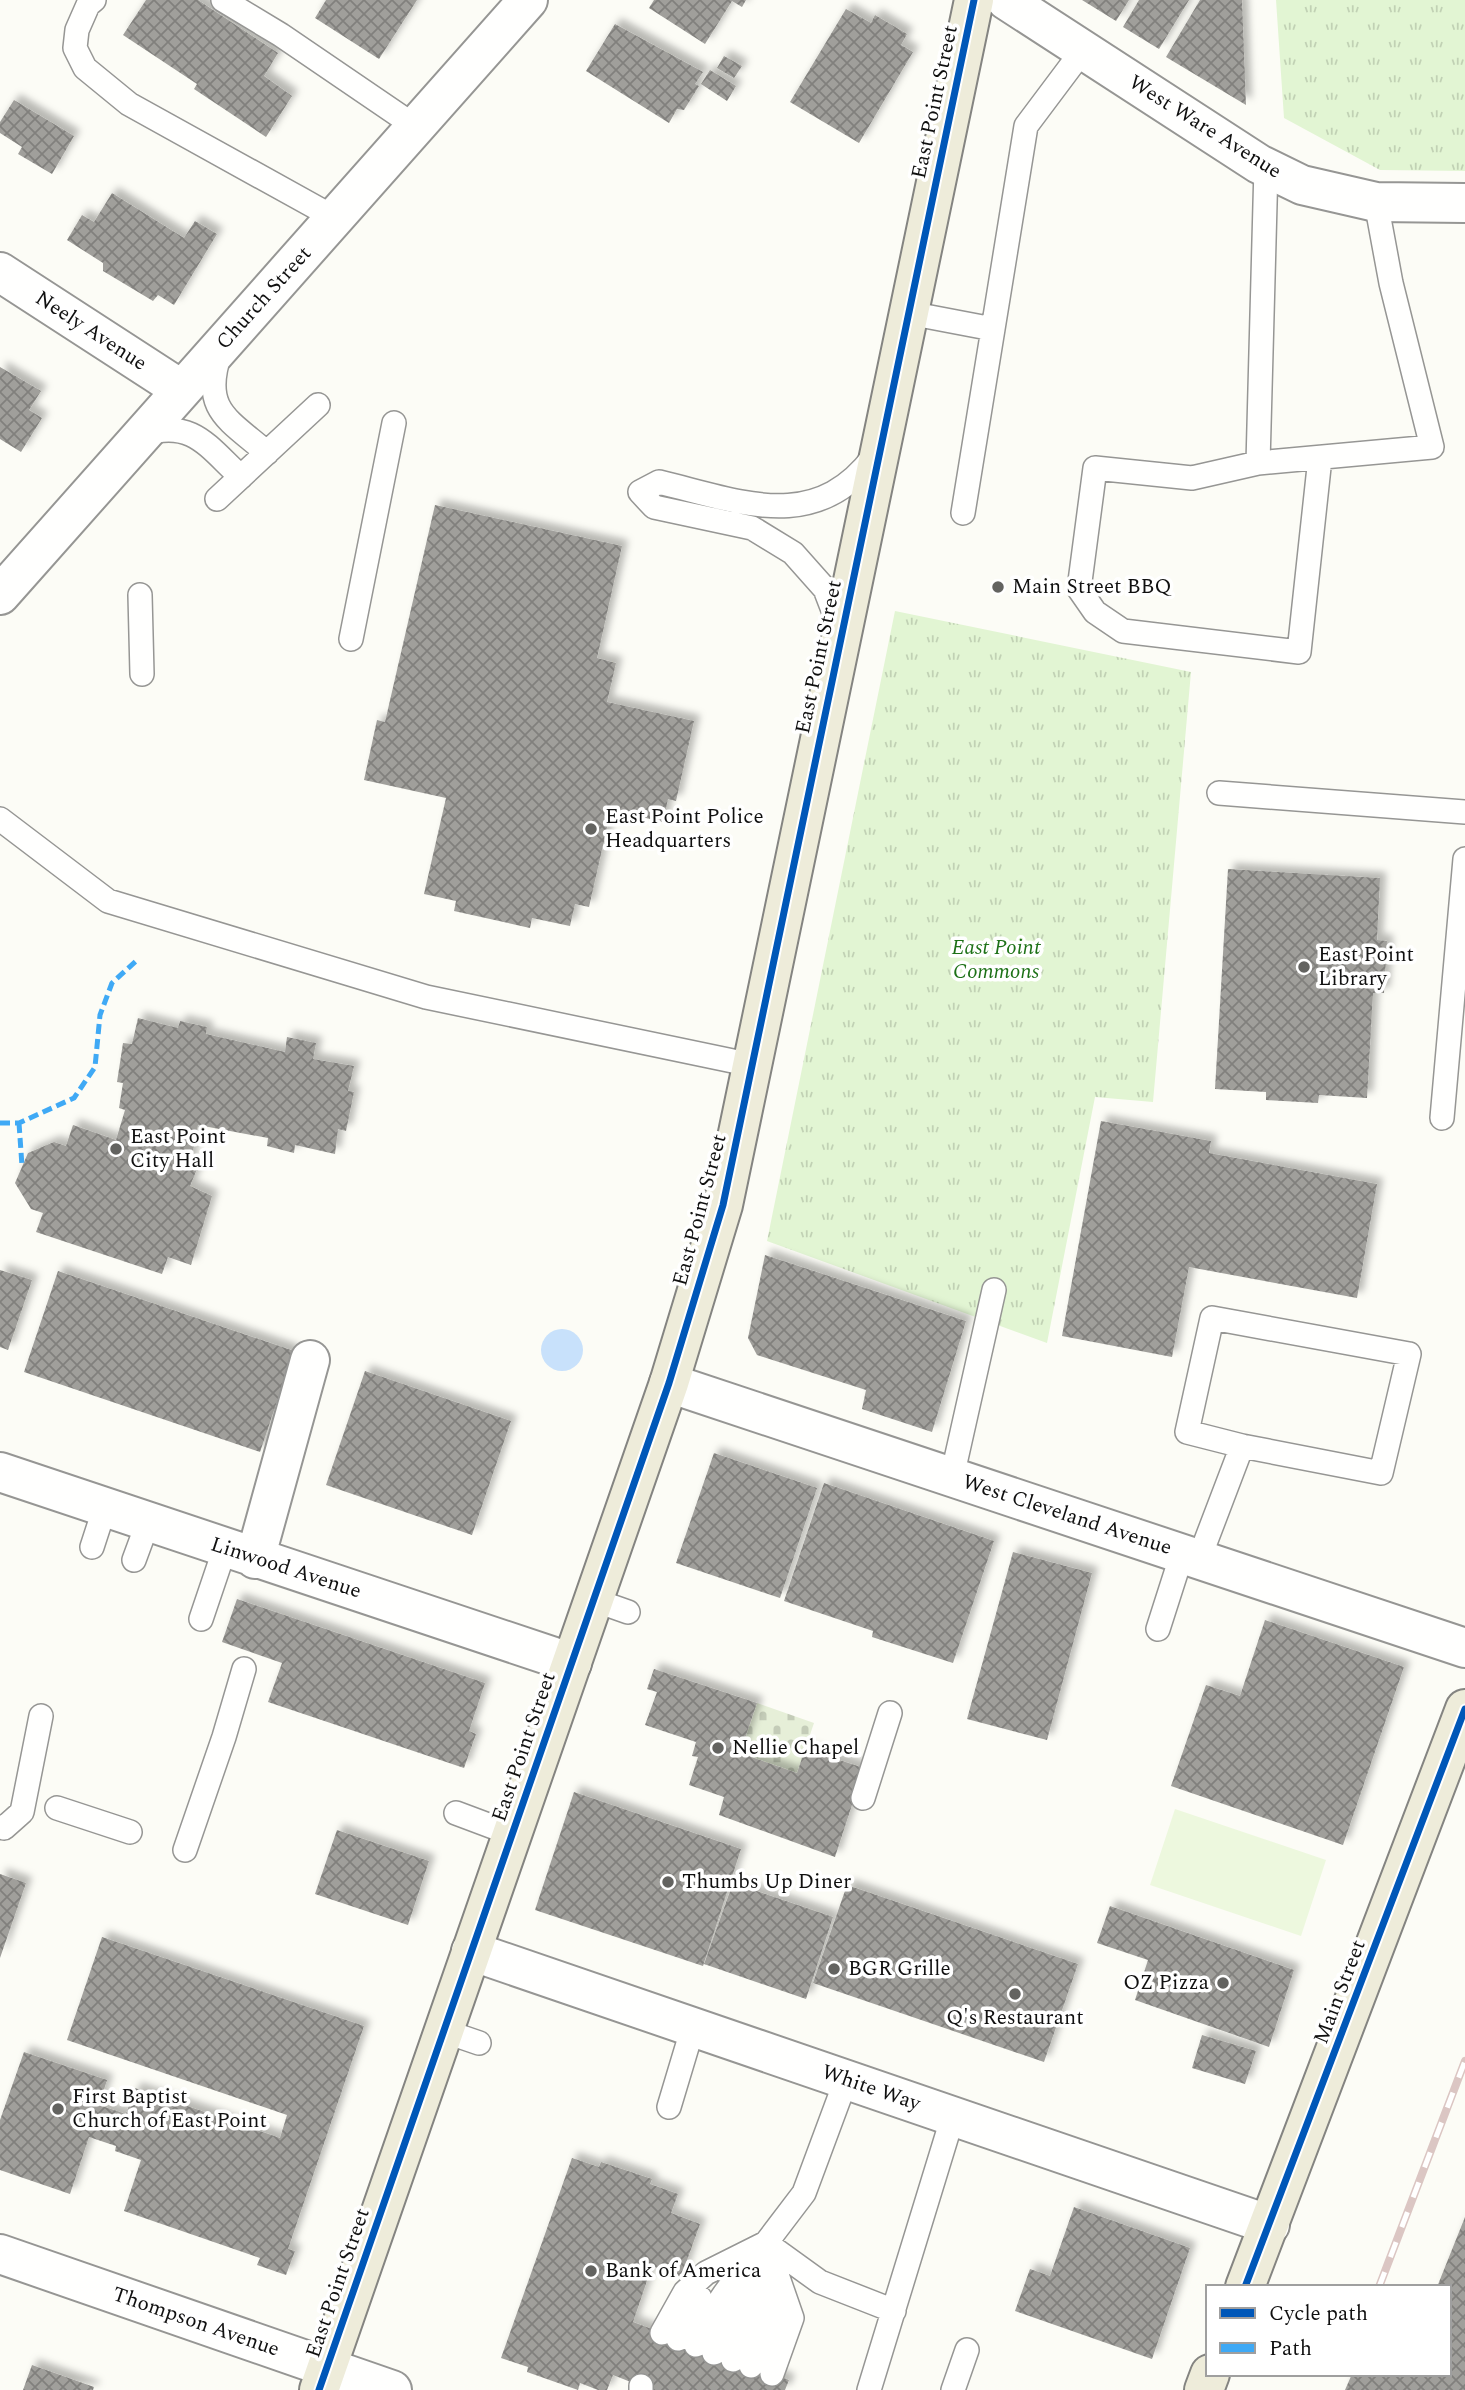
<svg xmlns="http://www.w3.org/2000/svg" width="1465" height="2390" viewBox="0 0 1465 2390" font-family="Spectral,serif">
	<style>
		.cemetery { fill: url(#cemetery-stones) }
		.park { fill: url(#park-tufts) }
		.pitch { fill: #edf8de }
		.water { fill: #c8e1fb }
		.building { fill: url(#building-cross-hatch); filter: url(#shadow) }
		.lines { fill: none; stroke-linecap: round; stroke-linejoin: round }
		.service-casing { stroke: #969694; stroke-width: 26 }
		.minor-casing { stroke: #969694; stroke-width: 42 }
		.primary-casing { stroke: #848481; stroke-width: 42 }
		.service { stroke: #fffffe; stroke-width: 23 }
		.minor { stroke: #fffffe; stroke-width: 38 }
		.primary { stroke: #eeecda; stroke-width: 38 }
		.rail-casing { stroke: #dbc6c3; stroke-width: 8 }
		.rail { stroke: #fff; stroke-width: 5; stroke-dasharray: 16; stroke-linecap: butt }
		.quiet { stroke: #3fa9f5; stroke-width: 5; stroke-dasharray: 10 5; stroke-linecap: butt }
		.cycleway-casing { stroke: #fff; stroke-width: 11 }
		.cycleway { stroke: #0057b8; stroke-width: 7 }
		.poi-dot { fill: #636360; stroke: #fff; stroke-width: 2.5 }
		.labels { text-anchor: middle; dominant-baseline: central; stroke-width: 7; stroke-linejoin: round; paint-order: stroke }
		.street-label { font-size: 21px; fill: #101010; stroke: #fff }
		.poi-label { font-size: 21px; fill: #101010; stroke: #fff; text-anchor: start }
		.park-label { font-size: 21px; font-style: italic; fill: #1d7117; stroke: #fff }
	</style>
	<defs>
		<pattern id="cemetery-stones" width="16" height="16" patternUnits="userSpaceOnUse" patternTransform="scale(1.75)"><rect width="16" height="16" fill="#e6efd8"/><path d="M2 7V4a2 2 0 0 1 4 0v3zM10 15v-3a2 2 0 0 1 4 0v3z" fill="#c4ccb8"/></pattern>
		<pattern id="park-tufts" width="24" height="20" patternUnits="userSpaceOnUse" patternTransform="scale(1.75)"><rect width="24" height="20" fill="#e2f5d3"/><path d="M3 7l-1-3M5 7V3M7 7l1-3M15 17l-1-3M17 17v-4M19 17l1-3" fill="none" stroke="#c1d1b4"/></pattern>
		<pattern id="building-cross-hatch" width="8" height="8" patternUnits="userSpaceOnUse" patternTransform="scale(1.75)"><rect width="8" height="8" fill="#a09f9b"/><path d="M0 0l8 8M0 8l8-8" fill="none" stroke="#81807d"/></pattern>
		<filter id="shadow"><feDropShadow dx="6" dy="-6" stdDeviation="3.5" flood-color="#0004"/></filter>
	</defs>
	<rect width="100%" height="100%" fill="#fcfcf6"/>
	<path class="cemetery" d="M757 1703 814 1723 797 1773 740 1753Z"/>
	<path class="park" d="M1276 0H1465V171L1380 170 1284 118Z
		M895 611 1191 672 1153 1102 1095 1097 1047 1343 767 1241Z"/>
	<path class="pitch" d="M1175 1809 1326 1860 1301 1936 1150 1885Z"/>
	<path class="water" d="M541 1350a21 21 0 1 1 42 0a21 21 0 1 1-42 0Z"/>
	<path class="building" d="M146 0H198L278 53 264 76 292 96 266 137 194 89 197 84 123 35Z
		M326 0H417L379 59 315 18Z
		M654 0H746L742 7 732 1 705 44 649 8Z
		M1082 0H1129L1116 21Z
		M1139 0H1189L1159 49 1123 27Z
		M1200 0H1242L1246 105 1166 57Z
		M846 9 871 23 875 15 907 34 901 45 913 52 859 143 790 102Z
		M615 24 703 72 695 84 699 86 684 110 677 109 669 123 586 71Z
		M724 56 742 66 734 78 717 68Z
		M710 70 736 86 727 101 701 84Z
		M14 100 74 136 52 174 18 154 22 147 0 133V122Z
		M112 193 184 238 195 221 217 234 174 305 158 295 153 301 103 271V263L67 240 82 215 94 222Z
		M0 367 41 391 29 410 42 418 21 452 0 439Z
		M435 505 622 546 597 658 616 663 607 702 694 721 676 801 668 799 663 822 611 810 589 907 575 904 570 926 532 918 530 928 454 911 456 901 424 894 446 798 364 780 377 720 385 722Z
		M1228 869 1380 878 1377 940 1387 941 1384 993H1373L1367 1098 1319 1095 1318 1103 1266 1100V1092L1215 1089Z
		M138 1018 178 1028 180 1021 207 1027 206 1034 285 1052 287 1037 316 1043 313 1059 354 1066 348 1091 354 1092 346 1131 338 1129 335 1154 295 1145 294 1153 267 1146 268 1138 198 1125 190 1166 197 1169 190 1186 212 1196 191 1265 168 1257 162 1274 36 1232 43 1213 31 1209 15 1183 28 1153 54 1142 66 1146 73 1125 116 1140 125 1110 119 1108 123 1083 117 1082 123 1043 132 1044Z
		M1101 1121 1211 1141 1209 1153 1377 1184 1357 1298 1189 1267 1172 1357 1062 1336Z
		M765 1255 966 1321 932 1432 862 1409 866 1390 757 1355 748 1338Z
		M0 1270 32 1280 8 1350 0 1347Z
		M58 1271 294 1351 260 1452 24 1372Z
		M365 1371 511 1421 472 1535 326 1485Z
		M714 1453 817 1488 780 1598 676 1563Z
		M824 1483 994 1541 953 1663 872 1637 873 1631 784 1601Z
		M1013 1552 1092 1573 1047 1740 967 1719Z
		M237 1599 485 1683 469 1731 476 1734 464 1768 268 1702 282 1663 222 1642Z
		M1265 1620 1404 1667 1343 1845 1171 1786 1206 1685 1240 1696Z
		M654 1669 757 1703 740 1753 797 1773 805 1749 864 1768 835 1857 719 1815 724 1797 689 1785 698 1757 692 1756 696 1742 645 1725 657 1692 647 1689Z
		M574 1792 741 1849 703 1966 535 1910Z
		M337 1830 429 1861 408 1925 315 1894Z
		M0 1874 26 1883 0 1958Z
		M733 1883 833 1917 806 1999 704 1964Z
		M847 1885 1078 1964 1044 2062 813 1983Z
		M1110 1906 1294 1970 1269 2047 1135 2000 1148 1960 1097 1943Z
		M102 1937 364 2026 288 2249 295 2251 286 2275 257 2265 260 2258 124 2211 141 2160 115 2151 116 2146 89 2137 70 2194 0 2170V2120L24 2052 107 2080 99 2105 126 2114 135 2088 280 2138 287 2115 67 2040Z
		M1202 2035 1256 2051 1245 2084 1192 2068Z
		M572 2158 599 2167 601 2162 652 2179 650 2184 678 2194 671 2213 700 2224 681 2277 652 2266 633 2322 789 2380 785 2390H651L613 2375 607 2390H598L580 2383 578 2390 527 2372 528 2367 501 2358Z
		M1074 2207 1190 2248 1152 2359 1015 2311 1030 2269 1050 2276Z
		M1465 2217V2390H1345L1352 2374H1449V2287H1437Z
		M32 2365 94 2387 93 2390H23Z"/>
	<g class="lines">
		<defs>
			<path id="service" d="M94 0 88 5 77 30 75 48 85 68 129 104 335 218
				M223 0 281 35 416 127
				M1266 167 1258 463 1432 447 1391 283 1376 202
				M909 313 993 329 1026 126 1083 50
				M220 353C201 410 228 419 267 453
				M144 434C193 419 208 447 241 477
				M1258 463 1192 478 1095 468 1079 589 1095 612 1123 631 1299 652 1320 458
				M217 499 318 405
				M963 513 993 329
				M140 595 142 674
				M840 628 825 589 793 553 752 528 654 507 640 492 659 482C739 501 815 535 874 456
				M351 639 394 423
				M1219 793 1465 812
				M0 819 108 901 426 997 752 1065
				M1442 1118 1465 859
				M952 1477 994 1290
				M92 1547 105 1507
				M1199 1559 1242 1446 1381 1473 1409 1354 1212 1318 1187 1432 1242 1446
				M134 1560 148 1522
				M594 1600 628 1612
				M201 1619 225 1548
				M1158 1629 1182 1554
				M863 1798 890 1713
				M57 1808 130 1832
				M456 1813 512 1834
				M0 1827 4 1828 22 1812 41 1716
				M185 1850 224 1737 244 1669
				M444 2031 479 2043
				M669 2107 693 2027
				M766 2243 820 2282 894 2311
				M766 2243 792 2318 772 2374
				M662 2333 685 2292 706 2273 766 2243
				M678 2339 700 2298
				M696 2345C708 2316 723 2293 744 2269
				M714 2353 766 2243 804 2193 846 2080
				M733 2360 752 2305 757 2283
				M751 2366 771 2311 768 2274
				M641 2390V2386
				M869 2390 953 2116
				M953 2390 967 2350"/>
			<path id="minor" d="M1006 0 1259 164 1302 185 1376 202 1465 203
				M0 272 182 390
				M0 595 528 0
				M669 1383 1465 1648
				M0 1472 572 1663
				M255 1559 310 1360
				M471 1951 1270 2225
				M0 2254 392 2390"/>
			<path id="primary" d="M1245 2287 1465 1709
				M319 2390 669 1383 723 1205 974 0
				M1204 2390 1210 2374"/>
		</defs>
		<use href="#service" class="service-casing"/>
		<use href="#minor" class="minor-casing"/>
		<use href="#primary" class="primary-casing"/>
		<use href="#service" class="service"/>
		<use href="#minor" class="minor"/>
		<use href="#primary" class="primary"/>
		<defs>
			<path id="rail" d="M1379 2287 1465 2061"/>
		</defs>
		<use href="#rail" class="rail-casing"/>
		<use href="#rail" class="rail"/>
		<path class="quiet" d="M0 1123H19L74 1098 95 1067 100 1015 112 983 136 961
			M19 1123 22 1166"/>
		<defs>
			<path id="cycleway" d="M1245 2287 1465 1709
				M319 2390 669 1383 723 1205 974 0"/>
		</defs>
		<use href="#cycleway" class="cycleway-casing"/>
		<use href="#cycleway" class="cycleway"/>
	</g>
	<g class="poi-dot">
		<circle cx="998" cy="587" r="7"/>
		<circle cx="591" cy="829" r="7"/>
		<circle cx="1304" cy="967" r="7"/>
		<circle cx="116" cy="1149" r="7"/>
		<circle cx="718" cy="1748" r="7"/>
		<circle cx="668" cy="1882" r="7"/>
		<circle cx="834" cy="1969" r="7"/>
		<circle cx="1223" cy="1983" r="7"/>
		<circle cx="1015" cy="1994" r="7"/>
		<circle cx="58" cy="2109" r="7"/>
		<circle cx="591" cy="2271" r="7"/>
	</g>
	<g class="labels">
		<g class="street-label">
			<text transform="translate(935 102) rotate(-78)">East Point Street</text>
			<text transform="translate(1205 127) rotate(32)">West Ware Avenue</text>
			<text transform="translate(264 298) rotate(-48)">Church Street</text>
			<text transform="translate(91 331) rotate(33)">Neely Avenue</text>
			<text transform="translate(819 657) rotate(-78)">East Point Street</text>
			<text transform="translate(700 1210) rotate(-75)">East Point Street</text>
			<text transform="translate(1067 1515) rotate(18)">West Cleveland Avenue</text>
			<text transform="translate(286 1568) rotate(18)">Linwood Avenue</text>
			<text transform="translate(524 1747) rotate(-71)">East Point Street</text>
			<text transform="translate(1340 1992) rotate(-69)">Main Street</text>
			<text transform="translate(871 2088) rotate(19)">White Way</text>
			<text transform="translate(338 2283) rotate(-71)">East Point Street</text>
			<text transform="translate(196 2322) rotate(19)">Thompson Avenue</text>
		</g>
		<g class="poi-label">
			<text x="1012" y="587">Main Street BBQ</text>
			<text x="605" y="817">East Point Police<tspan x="605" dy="24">Headquarters</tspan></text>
			<text x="1318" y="955">East Point<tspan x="1318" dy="24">Library</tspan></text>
			<text x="130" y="1137">East Point<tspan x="130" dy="24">City Hall</tspan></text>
			<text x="732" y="1748">Nellie Chapel</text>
			<text x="682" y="1882">Thumbs Up Diner</text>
			<text x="848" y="1969">BGR Grille</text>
			<text x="1209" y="1983" text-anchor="end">OZ Pizza</text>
			<text x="1015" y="2018" text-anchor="middle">Q's Restaurant</text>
			<text x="72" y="2097">First Baptist<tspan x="72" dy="24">Church of East Point</tspan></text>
			<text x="605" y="2271">Bank of America</text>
		</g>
		<g class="park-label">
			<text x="996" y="948">East Point<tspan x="996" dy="24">Commons</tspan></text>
		</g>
	</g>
	<rect x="1206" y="2285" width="245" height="91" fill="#ffffff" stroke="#9f9f9f" stroke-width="2"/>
	<rect x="1220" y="2308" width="35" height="10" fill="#0057b8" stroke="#9f9f9f" stroke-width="2"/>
	<text x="1269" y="2320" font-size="21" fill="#101010">Cycle path</text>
	<rect x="1220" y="2343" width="35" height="10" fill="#3fa9f5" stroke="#9f9f9f" stroke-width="2"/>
	<text x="1269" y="2355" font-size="21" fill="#101010">Path</text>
</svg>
